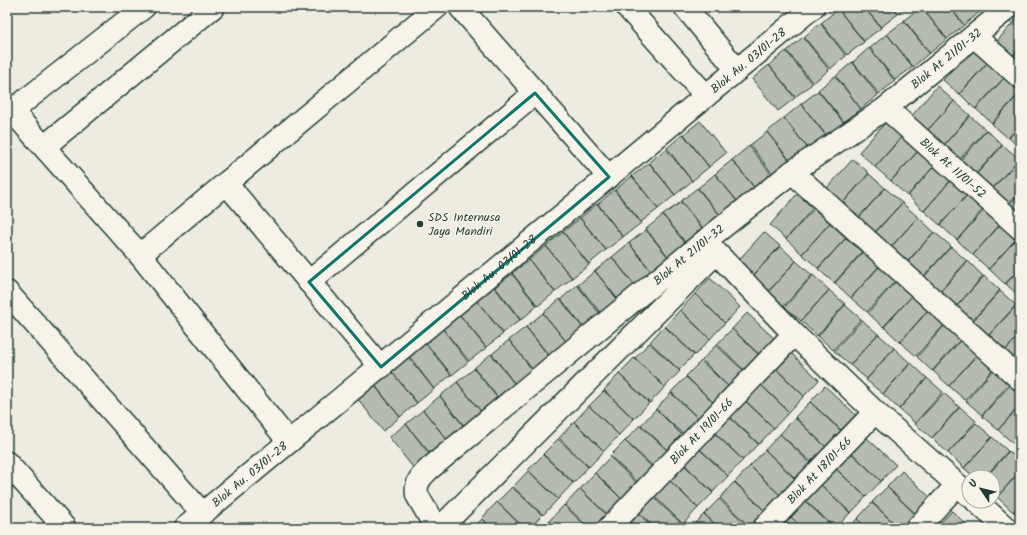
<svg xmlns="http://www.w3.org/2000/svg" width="1027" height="535" viewBox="0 0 1027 535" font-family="Kalam,sans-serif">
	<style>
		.building { fill: #b5bbb0; stroke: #1f3d34 }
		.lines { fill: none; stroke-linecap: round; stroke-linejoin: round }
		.minor-casing { stroke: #1f3d34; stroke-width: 25 }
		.minor { stroke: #f7f3e8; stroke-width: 22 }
		.marked { fill: none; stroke: #0f766e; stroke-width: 3; stroke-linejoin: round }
		.poi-dot { fill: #1f3d34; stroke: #f7f3e8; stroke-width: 1.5 }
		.labels { text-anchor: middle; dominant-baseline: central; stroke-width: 3; stroke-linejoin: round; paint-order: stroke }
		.street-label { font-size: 12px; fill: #1f3d34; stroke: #f7f3e8 }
		.poi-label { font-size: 12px; fill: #1f3d34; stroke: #f7f3e8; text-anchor: start }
	</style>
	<rect width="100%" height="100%" fill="#eeece1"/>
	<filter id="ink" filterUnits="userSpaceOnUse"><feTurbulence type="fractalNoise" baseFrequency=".025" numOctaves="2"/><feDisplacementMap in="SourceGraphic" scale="8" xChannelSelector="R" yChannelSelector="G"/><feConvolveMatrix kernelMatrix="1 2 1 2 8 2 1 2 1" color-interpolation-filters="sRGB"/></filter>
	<g filter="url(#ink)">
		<path class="building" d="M840 7H864L881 28 864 41 838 9Z
			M864 7H892L898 14 881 27Z
			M893 7H906L898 14Z
			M921 7 947 39 930 53 904 20Z
			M921 7H949L964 25 947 39Z
			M950 7H977L981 11 964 25Z
			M838 9 864 42 847 55 821 23Z
			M1020 15V47L1012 56 996 42Z
			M904 21 929 53 913 67 887 34Z
			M820 23 846 56 830 69 804 37Z
			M887 34 913 67 895 80 870 48Z
			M803 37 829 70 813 83 787 51Z
			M869 48 895 81 879 94 853 62Z
			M1020 48V63L1012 57Z
			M971 49 987 63 959 94 943 80Z
			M786 51 812 84 795 97 769 65Z
			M852 62 878 95 861 109 836 76Z
			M987 63 1004 78 975 109 960 94Z
			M769 65 795 98 778 111 752 79Z
			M835 76 861 109 844 122 818 90Z
			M1004 78 1020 92 992 123 976 109Z
			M937 86 954 101 926 132 910 118Z
			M818 91 844 123 827 136 801 104Z
			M1020 93V125L1008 138 992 124Z
			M954 101 970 115 942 147 926 132Z
			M801 104 827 137 810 151 784 118Z
			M970 116 986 130 958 161 942 147Z
			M784 118 810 151 793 164 767 132Z
			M700 121 726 153 709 167 684 134Z
			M887 121 903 135 875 167 859 152Z
			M1020 126V148L1009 138Z
			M987 130 1002 145 974 176 959 162Z
			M767 132 792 164 776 178 750 145Z
			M683 134 709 167 692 181 667 148Z
			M903 136 919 150 891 181 875 167Z
			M1003 145 1019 159 991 190 975 176Z
			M749 146 775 179 758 192 732 160Z
			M666 149 692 181 675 195 649 162Z
			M919 150 935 165 907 196 891 181Z
			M853 159 869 173 841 205 825 190Z
			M1019 159 1020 160V191L1007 205 991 191Z
			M732 160 758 192 741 206 715 174Z
			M649 163 675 195 658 209 632 176Z
			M935 165 951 180 924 211 908 196Z
			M715 174 741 206 724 220 698 188Z
			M869 174 885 188 857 219 841 205Z
			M632 176 658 209 641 222 615 190Z
			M952 179 968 194 940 225 924 211Z
			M697 188 724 220 707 234 681 201Z
			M885 188 902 203 873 234 858 219Z
			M614 190 641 223 623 237 598 204Z
			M1020 192V216L1008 206Z
			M797 194 813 208 786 239 770 225Z
			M968 194 984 208 957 240 940 225Z
			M681 202 706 234 690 248 663 215Z
			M902 203 918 217 890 248 874 234Z
			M597 204 623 237 606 250 580 218Z
			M814 209 830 223 802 254 786 239Z
			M985 209 1001 223 973 255 957 240Z
			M663 215 689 248 672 261 646 229Z
			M918 217 934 232 906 263 890 248Z
			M580 218 606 250 589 264 563 232Z
			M830 223 846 238 818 268 802 254Z
			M1001 224 1017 238 989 269 973 255Z
			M646 230 672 262 655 276 629 243Z
			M563 232 589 265 572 278 546 246Z
			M764 232 780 246 752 277 736 263Z
			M934 232 951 246 923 277 907 263Z
			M846 238 862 252 834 283 818 269Z
			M1017 238 1020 240V267L1005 284 989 269Z
			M629 243 655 276 638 289 612 257Z
			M546 246 572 278 555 292 529 260Z
			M780 246 796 261 768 292 752 277Z
			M951 247 967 261 939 292 923 278Z
			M863 252 879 266 851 298 835 283Z
			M612 257 638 290 621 303 595 271Z
			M529 260 555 292 538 306 512 273Z
			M796 261 812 275 784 306 768 292Z
			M968 261 983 276 956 307 939 293Z
			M879 267 895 281 867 312 851 298Z
			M1020 268V297L1006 284Z
			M595 271 621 304 604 317 578 285Z
			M512 274 537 306 521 320 495 287Z
			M813 275 829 290 801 321 785 307Z
			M984 276 1000 290 972 321 956 307Z
			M710 278 740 307 725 323 695 294Z
			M895 282 912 296 883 327 868 313Z
			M577 285 603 318 586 331 561 299Z
			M494 287 520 320 503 333 477 301Z
			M829 290 845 304 817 336 801 321Z
			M1000 291 1016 305 988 336 972 322Z
			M695 294 725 323 710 339 680 310Z
			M912 296 928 310 900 342 884 327Z
			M560 299 586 332 569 345 543 313Z
			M477 301 503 334 486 347 460 315Z
			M845 305 861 319 833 350 818 336Z
			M1017 305 1020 309V334L1005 351 988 336Z
			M680 310 710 339 695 355 665 326Z
			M928 311 944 325 916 356 900 342Z
			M543 313 569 345 552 359 526 327Z
			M747 313 777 341 762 357 732 329Z
			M460 315 486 348 469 361 443 329Z
			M862 320 878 334 850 365 834 351Z
			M945 325 960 340 932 371 917 357Z
			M664 326 694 355 679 370 650 342Z
			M526 327 551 359 535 373 509 340Z
			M443 329 468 362 452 375 426 343Z
			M732 329 761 357 747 373 717 344Z
			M878 334 894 348 867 379 850 365Z
			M1020 334V365L1005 351Z
			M509 340 535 373 517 387 492 354Z
			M961 340 977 354 949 386 933 371Z
			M425 343 451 375 434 389 409 356Z
			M649 343 680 371 665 387 635 358Z
			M716 345 746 373 731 389 702 360Z
			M894 348 910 363 883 394 866 380Z
			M789 351 819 380 804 396 774 367Z
			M491 354 517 387 500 400 474 368Z
			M977 355 993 369 965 400 949 386Z
			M408 357 434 389 417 403 391 371Z
			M634 358 665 387 650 403 619 374Z
			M701 361 731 389 716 405 686 376Z
			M911 363 927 378 899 409 883 394Z
			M774 367 804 396 789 412 759 383Z
			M474 369 500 401 483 414 457 382Z
			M994 369 1009 384 982 415 966 401Z
			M391 371 417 403 400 417 374 384Z
			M619 374 649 403 634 419 604 390Z
			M686 377 716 405 701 421 671 392Z
			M927 378 943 392 915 423 899 409Z
			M457 382 483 414 466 428 440 396Z
			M759 383 789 412 774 428 744 399Z
			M374 385 400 417 383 431 357 398Z
			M1010 385 1020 394V405L998 430 982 416Z
			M825 386 856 415 841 430 810 402Z
			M604 391 634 419 619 435 589 406Z
			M671 393 701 421 686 437 656 409Z
			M944 393 959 407 932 438 915 424Z
			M440 396 466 429 449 442 423 410Z
			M743 399 774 428 759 444 728 415Z
			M810 402 841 431 826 447 795 417Z
			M589 406 619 435 604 451 574 422Z
			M1020 406V438L1014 444 998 430Z
			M960 407 976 421 948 453 932 438Z
			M656 409 685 438 671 453 641 425Z
			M423 410 449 442 432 456 406 424Z
			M728 416 758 444 743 460 713 431Z
			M795 418 826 447 811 462 780 434Z
			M574 422 604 451 589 467 559 438Z
			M976 423 992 437 964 468 948 453Z
			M406 424 431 456 415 470 389 437Z
			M640 425 671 454 656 469 625 441Z
			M713 432 743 460 728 476 698 447Z
			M780 434 810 463 795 478 765 450Z
			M865 436 896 465 881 481 851 452Z
			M992 437 1008 451 985 477H974L964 468Z
			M558 439 588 467 574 483 543 454Z
			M1020 439V450L1015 445Z
			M625 441 655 470 641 485 610 456Z
			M698 448 728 476 713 492 683 463Z
			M765 450 795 479 780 495 750 466Z
			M1009 451 1020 462V471L997 497 993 494V477H986Z
			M850 452 881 481 866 497 835 468Z
			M543 455 573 483 558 499 528 470Z
			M610 457 640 486 625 502 595 473Z
			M683 464 713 493 698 508 668 479Z
			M750 466 780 495 765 511 735 482Z
			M835 468 866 497 851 513 820 484Z
			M528 471 558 499 543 515 513 487Z
			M902 471 932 499 917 515 887 487Z
			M1020 472V504L1013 512 997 497Z
			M595 473 625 502 610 517 580 489Z
			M668 479 698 508 683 524 653 495Z
			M734 482 765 511 750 527 720 498Z
			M820 484 850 513 836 528H835L805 500Z
			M512 487 542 515 530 528H524L497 502Z
			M887 487 917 516 905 528H899L872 502Z
			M580 489 610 518 600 528H589L565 505Z
			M652 496 682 524 679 528H655L637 511Z
			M719 499 749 527 748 528H719L704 514Z
			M805 501 834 528H802L790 516Z
			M497 502 524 528H492L482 518Z
			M872 503 899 528H867L857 519Z
			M564 505 588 528H557L549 521Z
			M1020 505V518L1014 512Z
			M952 511 970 528H938L937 526Z
			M637 512 654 528H623Z
			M704 514 719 528H691Z
			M790 516 802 528H779Z
			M482 519 492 528H473Z
			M857 519 866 528H848Z
			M549 521 556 528H543Z"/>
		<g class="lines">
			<defs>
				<g id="minor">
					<path d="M460 7 609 177"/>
					<path d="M627 7 706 96"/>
					<path d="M685 7 737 70"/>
					<path d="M974 36 1020 77"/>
					<path d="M7 104 12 111 140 255 289 442"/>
					<path id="s1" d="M886 108 1020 228"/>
					<path d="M12 111 144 7"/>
					<path d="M45 146 213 7"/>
					<path d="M792 172 1020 379"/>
					<path d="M226 183 381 367"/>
					<path d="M706 242 794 334 875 412 969 495"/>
					<path d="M140 255 437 7"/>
					<path d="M309 282 535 93"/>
					<path d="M7 292 202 513"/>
					<path d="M7 463 65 528"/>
					<path d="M976 501 1006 528"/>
					<path id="s2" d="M185 528 813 7"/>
					<path id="s3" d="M436 528 417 495C415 482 421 477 429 469L705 241 792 172 886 108 1009 7"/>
					<path d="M440 528 716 253"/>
					<path id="s4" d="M609 528 794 334"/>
					<path id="s5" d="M764 528 875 412"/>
					<path d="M917 528 957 485"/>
				</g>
			</defs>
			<use href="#minor" class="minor-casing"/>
			<use href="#minor" class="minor"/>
		</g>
	</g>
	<path class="marked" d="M535 93 609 177 381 367 309 282Z"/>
	<circle class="poi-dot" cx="420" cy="224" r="4"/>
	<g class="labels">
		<g class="street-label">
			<text stroke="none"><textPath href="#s3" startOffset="729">Blok At 21/01-32</textPath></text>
			<text stroke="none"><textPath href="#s2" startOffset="732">Blok Au. 03/01-28</textPath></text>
			<text stroke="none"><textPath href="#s1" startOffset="90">Blok At 11/01-52</textPath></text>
			<text stroke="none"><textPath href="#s3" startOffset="405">Blok At 21/01-32</textPath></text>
			<text stroke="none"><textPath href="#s2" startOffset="408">Blok Au. 03/01-28</textPath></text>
			<text stroke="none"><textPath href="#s4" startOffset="134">Blok At 19/01-66</textPath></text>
			<text stroke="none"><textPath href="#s5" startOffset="80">Blok At 18/01-66</textPath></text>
			<text stroke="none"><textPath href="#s2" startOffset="84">Blok Au. 03/01-28</textPath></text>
		</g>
		<g class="poi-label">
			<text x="428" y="217">SDS Internusa<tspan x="428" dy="14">Jaya Mandiri</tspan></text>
		</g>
	</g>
	<rect width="1027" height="535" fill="none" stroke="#f7f3e8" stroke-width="24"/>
	<rect x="12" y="12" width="1003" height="511" fill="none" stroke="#1f3d34" stroke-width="1.5" filter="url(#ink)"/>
	<g transform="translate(981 489) rotate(305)"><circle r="19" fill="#f7f3e8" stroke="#a1aaa0"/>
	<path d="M0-3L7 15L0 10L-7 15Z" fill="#1f3d34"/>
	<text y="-6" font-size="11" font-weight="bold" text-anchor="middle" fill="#1f3d34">U</text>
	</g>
</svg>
